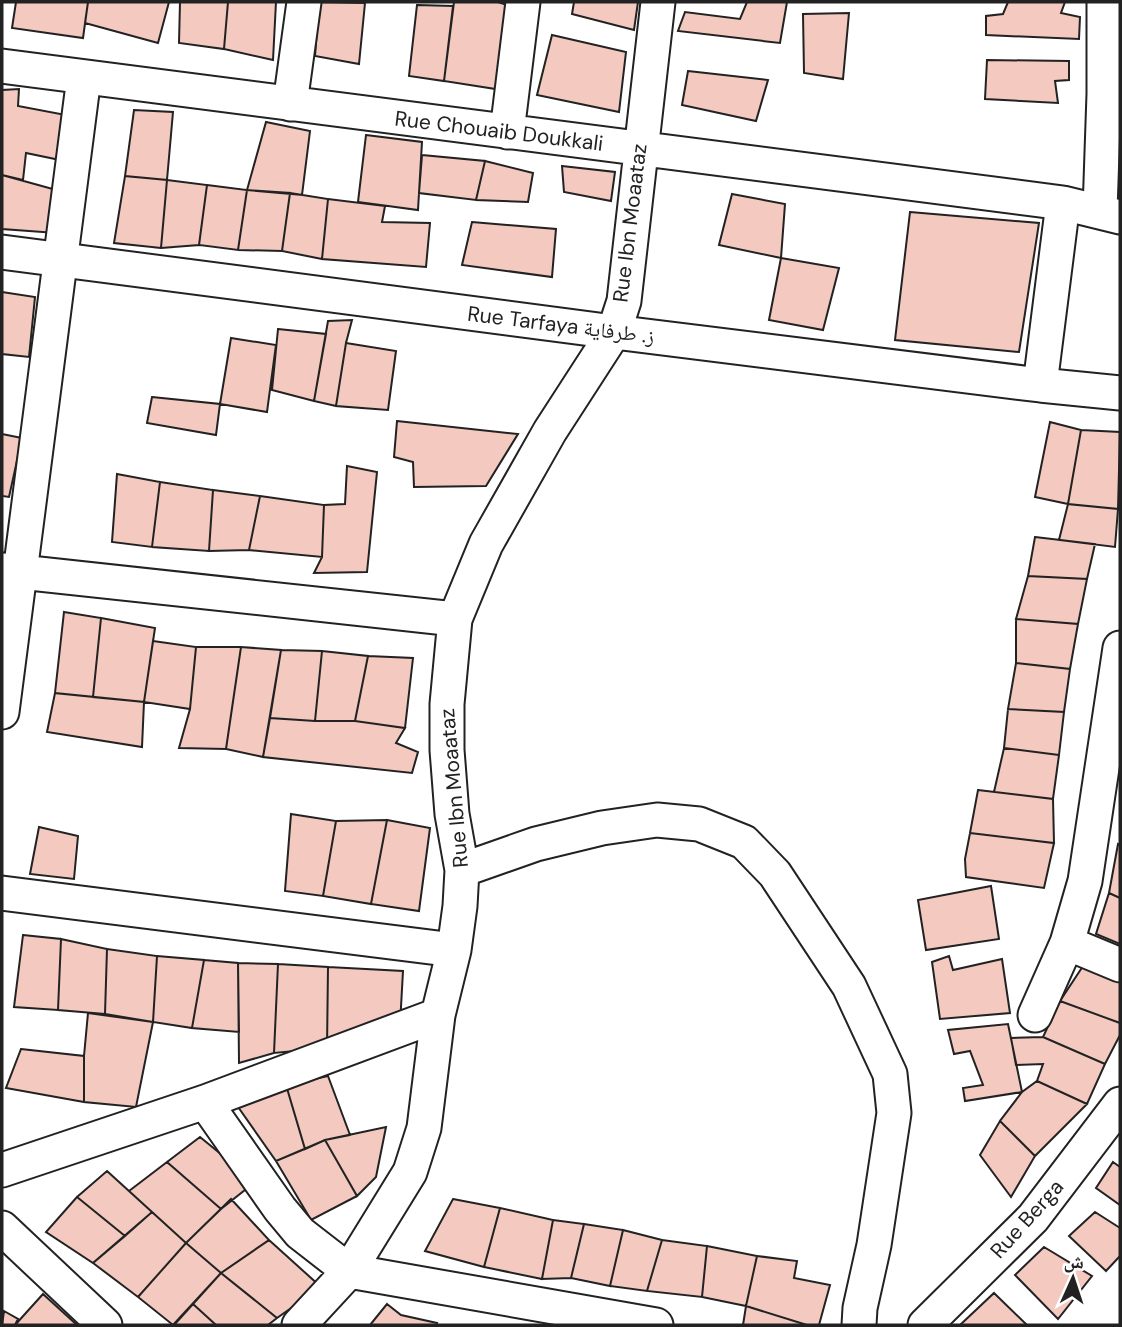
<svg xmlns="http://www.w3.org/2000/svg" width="1122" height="1327" viewBox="0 0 1122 1327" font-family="'DM Sans','Noto Naskh Arabic',sans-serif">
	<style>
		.building { fill: #f3c9c0; stroke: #222; stroke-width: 2 }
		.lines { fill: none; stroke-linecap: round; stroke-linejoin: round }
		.minor-casing { stroke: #222; stroke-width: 37 }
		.minor { stroke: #fff; stroke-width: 33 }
		.labels { text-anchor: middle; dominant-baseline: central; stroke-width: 5; stroke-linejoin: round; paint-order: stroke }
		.street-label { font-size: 21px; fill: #222; stroke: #fff }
	</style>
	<rect width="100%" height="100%" fill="#fff"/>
	<path class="building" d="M16 2H88L83 38 12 28Z
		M88 2H169L158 43 85 23Z
		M180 2H228L224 49 179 43Z
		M228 2H276L273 60 224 49Z
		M319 2 365 3 359 64 315 56Z
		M454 2H498L510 6 502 90 444 81Z
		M574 2H638L634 30 572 14Z
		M747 2H787L780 43 678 31 685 12 740 19Z
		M1008 2H1065L1061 13 1080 17 1079 39 986 35V16L1003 14Z
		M417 5 453 6 444 81 409 76Z
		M849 13 843 79 804 73 803 14Z
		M552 35 626 52 619 112 537 95Z
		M987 60 1069 61V80L1055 81 1058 103 985 99Z
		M688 71 768 80 756 121 682 105Z
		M19 89 18 106 71 116 60 160 26 153 23 180 2 175V90Z
		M134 110 173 112 167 180 125 176Z
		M266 122 310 131 302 195 247 190Z
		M366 135 422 142 418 210 358 202Z
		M422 155 485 161 476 200 419 193Z
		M485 161 533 173 528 202 476 200Z
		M562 166 615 172 611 201 564 192Z
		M2 175 60 191 56 233 2 229Z
		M125 176 167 180 161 248 114 243Z
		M167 180 207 185 199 245 161 248Z
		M207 185 247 190 238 250 199 245Z
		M247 190 290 193 282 251 238 250Z
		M290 193 328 199 322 259 282 251Z
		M732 194 785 204 781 258 719 245Z
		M328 199 385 206 382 222 430 223 426 267 322 259Z
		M910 212 1039 223 1019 352 895 340Z
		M472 222 556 229 552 277 462 265Z
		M781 258 839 268 823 330 769 320Z
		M2 292 35 297 29 357 2 354Z
		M352 320 346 343 336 406 314 401 328 321Z
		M278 329 326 334 314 401 272 390Z
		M231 338 276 345 267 412 220 404Z
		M346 343 396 351 388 410 336 406Z
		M152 397 220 404 216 435 147 423Z
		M397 421 518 434 486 486 414 487 413 462 394 457Z
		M1050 422 1081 430 1068 504 1035 497Z
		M1081 430 1120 432 1118 509 1068 504Z
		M2 434 22 438 9 497 2 496Z
		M347 466 377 472 367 572 314 573 322 557 324 505 345 504Z
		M117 474 160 482 152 547 112 542Z
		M160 482 213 490 209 551 152 547Z
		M213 490 260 496 249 550 209 551Z
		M260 496 324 505 322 557 249 550Z
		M1068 504 1118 509 1115 547 1059 540Z
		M1035 537 1095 544 1087 579 1028 576Z
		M1028 576 1087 579 1078 624 1016 619Z
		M64 612 101 618 93 697 55 693Z
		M101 618 155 628 144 702 93 697Z
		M1016 619 1078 624 1070 669 1016 663Z
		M153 641 196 647 190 709 144 702Z
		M196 647H241L226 749 179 748 190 709Z
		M241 647 281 650 263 757 226 749Z
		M281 650 322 651 315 721 270 718Z
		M322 651 368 656 355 721H315Z
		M368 656 413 658 405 728 355 721Z
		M1016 663 1070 669 1064 712 1008 709Z
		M55 693 144 702 142 747 47 732Z
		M1008 709 1064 712 1059 755 1004 748Z
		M270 718 315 721H355L405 728 396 743 418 752 412 773 263 757Z
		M1004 748 1059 755 1053 799 994 792Z
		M978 790 1053 799 1054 843 970 833Z
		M291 814 336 821 323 896 285 891Z
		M387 820 430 828 419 911 371 904Z
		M387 820 371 904 323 896 336 821Z
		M39 827 78 836 74 879 30 874Z
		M970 833 1054 843 1044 888 966 877 965 859Z
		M1118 844 1120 845V898L1109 893Z
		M991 886 999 939 926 950 918 900Z
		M1109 893 1120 898V944L1096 934Z
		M23 935 61 939 58 1010 14 1007Z
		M61 939 107 949 105 1014 58 1010Z
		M107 949 157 956 153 1022 105 1014Z
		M157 956 204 960 192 1028 153 1022Z
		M949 956 953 970 1002 959 1010 1013 940 1019 932 962Z
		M204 960 238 963 239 1032 192 1028Z
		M1087 960 1120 973V1023L1060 1001Z
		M238 963 278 964 274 1053 239 1063Z
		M278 964 328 967 327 1048 274 1053Z
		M328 967 403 971 400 1025 327 1048Z
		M1060 1001 1120 1023V1035L1105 1064 1043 1037Z
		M88 1013 153 1022 136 1107 84 1102V1056Z
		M1008 1024 1022 1092 965 1101 963 1088 983 1085 970 1051 954 1054 948 1030Z
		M1043 1037 1105 1064 1087 1104 1037 1081 1043 1064 1016 1065 1011 1038Z
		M21 1049 84 1056V1102L6 1088Z
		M328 1076 350 1135 325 1140 305 1149 286 1085Z
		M1037 1081 1087 1104 1035 1156 1000 1121 1022 1092Z
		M286 1085 305 1149 276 1161 236 1104Z
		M1000 1121 1035 1156 1011 1197 980 1155Z
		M386 1127 376 1177 357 1196 325 1140Z
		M200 1137 255 1182 221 1209 167 1162Z
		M325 1140 357 1196 311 1220 276 1161Z
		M167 1162 221 1209 186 1243 129 1191Z
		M1113 1162 1120 1167V1205L1096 1188Z
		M107 1171 152 1212 125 1236 77 1197Z
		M77 1197 125 1236 93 1263 46 1232Z
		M231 1199 269 1240 221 1273 186 1243Z
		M453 1199 500 1208 484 1267 425 1251Z
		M500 1208 553 1220 542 1279 484 1267Z
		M152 1212 186 1243 138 1297 93 1263Z
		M1095 1212 1120 1228V1256L1106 1271 1069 1236Z
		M553 1220 584 1224 571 1278 542 1279Z
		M584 1224 623 1230 610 1286 571 1278Z
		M623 1230 662 1240 647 1291 610 1286Z
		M269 1240 321 1287 277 1318 221 1273Z
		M662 1240 707 1246 702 1297 647 1291Z
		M186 1243 221 1273 173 1325 138 1297Z
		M707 1246 757 1256 746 1306 702 1297Z
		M1044 1247 1092 1276 1058 1319 1015 1275Z
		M757 1256 797 1261 794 1278 830 1285 819 1325H807L746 1306Z
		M221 1273 277 1318 268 1325H216L193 1304Z
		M994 1293 1027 1325H960Z
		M43 1294 77 1325H15Z
		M193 1304 216 1325H174Z
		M387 1304 401 1315 437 1323 436 1325H370Z
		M746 1306 807 1325H743Z
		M4 1311 18 1319 15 1325H2Z"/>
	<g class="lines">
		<defs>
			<path id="minor" d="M2 66 1063 203 1120 217
				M290 104 304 2
				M507 132 523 2
				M1100 211 1104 94V2
				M2 252 614 332 1040 385 1120 393
				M1040 385 1063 203
				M2 570 455 619
				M2 712 84 77
				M462 870 536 844 602 828 657 820 699 824 744 842 775 874 849 986 890 1074 894 1113 874 1245 860 1308 859 1325
				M2 893 454 950
				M1067 943 1120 965
				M1035 1015 1067 943 1085 881 1120 648
				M205 1102 280 1209 300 1233 349 1271 656 1325
				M2 1170 205 1102 438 1015
				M2 1228 105 1325
				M299 1325 349 1271 410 1172 424 1128 438 1015 454 950 460 906 462 870 452 814 447 750V704L455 619 486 544 550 431 614 332 624 301 658 2
				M925 1325 1033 1218 1120 1104"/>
		</defs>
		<use href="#minor" class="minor-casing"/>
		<use href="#minor" class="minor"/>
	</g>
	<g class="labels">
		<g class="street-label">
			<text transform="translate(499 131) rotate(7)">Rue Chouaib Doukkali</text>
			<text transform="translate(630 223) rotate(-83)">Rue Ibn Moaataz</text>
			<text transform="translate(561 325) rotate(7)">Rue Tarfaya ز. طرفاية</text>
			<text transform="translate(454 788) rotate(-95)">Rue Ibn Moaataz</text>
			<text transform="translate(1027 1219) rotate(-48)">Rue Berga</text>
		</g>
	</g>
	<rect width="1122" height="1327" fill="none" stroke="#222222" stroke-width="7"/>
	<g transform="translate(1073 1278) rotate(3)" stroke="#ffffff" stroke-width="5" paint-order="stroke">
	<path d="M0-5L12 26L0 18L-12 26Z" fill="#222222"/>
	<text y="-10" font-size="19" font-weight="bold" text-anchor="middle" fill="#222222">ش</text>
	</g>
</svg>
